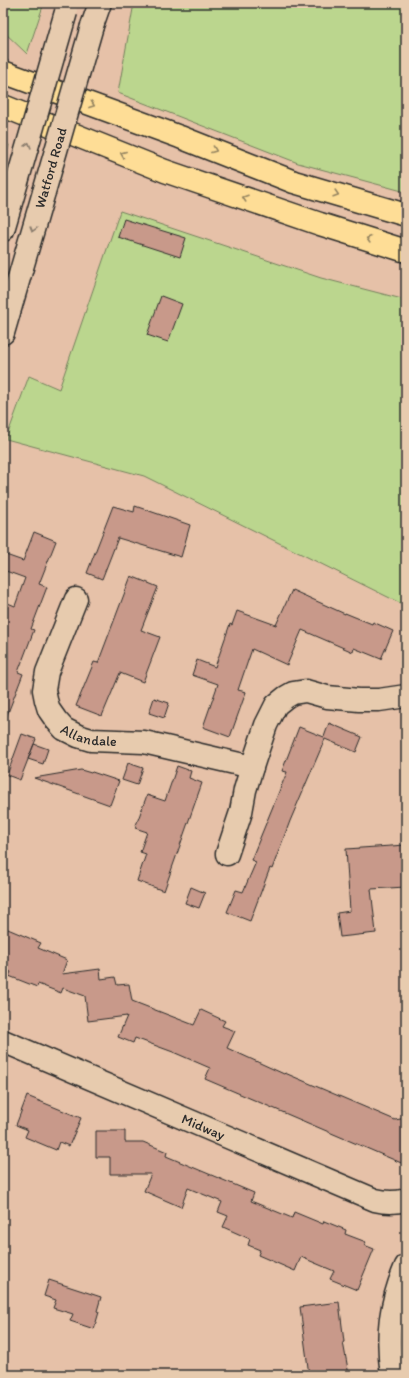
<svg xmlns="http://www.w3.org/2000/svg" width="409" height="1378" viewBox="0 0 409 1378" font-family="Itim,sans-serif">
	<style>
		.green { fill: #bbd68e; stroke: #73805c }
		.building { fill: #c8998a; stroke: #2b2b2b }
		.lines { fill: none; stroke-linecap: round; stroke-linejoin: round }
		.minor-casing { stroke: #2b2b2b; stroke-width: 25 }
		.secondary-casing { stroke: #2b2b2b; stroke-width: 25 }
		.trunk-casing { stroke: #2b2b2b; stroke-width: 25 }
		.minor { stroke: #e7cbae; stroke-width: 22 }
		.secondary { stroke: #e7cbae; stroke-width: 22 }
		.trunk { stroke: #fedd96; stroke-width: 22 }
		.secondary-bridge-casing { stroke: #2b2b2b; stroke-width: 25; stroke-linecap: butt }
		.secondary-bridge { stroke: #e7cbae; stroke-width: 22 }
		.oneway { stroke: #948460 }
		.oneway2 { stroke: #897b6c }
		.labels { text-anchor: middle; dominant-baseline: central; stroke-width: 3; stroke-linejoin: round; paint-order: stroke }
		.street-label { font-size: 14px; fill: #2b2b2b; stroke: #e7cbae }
	</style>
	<rect width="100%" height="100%" fill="#e6c1a8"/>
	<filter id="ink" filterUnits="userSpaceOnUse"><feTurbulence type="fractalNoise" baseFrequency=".025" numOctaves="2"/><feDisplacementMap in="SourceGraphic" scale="8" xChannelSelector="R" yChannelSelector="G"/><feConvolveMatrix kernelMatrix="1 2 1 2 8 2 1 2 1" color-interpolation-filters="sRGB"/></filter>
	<g filter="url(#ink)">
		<path class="green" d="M3 3H44L27 54 3 31Z
			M134 3H406V192L298 163 118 93Z
			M3 143 9 145 3 167Z
			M120 211 321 278 406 300V606L144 476 6 439 29 376 59 389Z"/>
		<path class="building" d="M124 219 186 238 180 257 118 237Z
			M161 296 182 304 168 342 147 335Z
			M113 506 134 512 135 506 190 525 181 557 118 538 102 579 87 573Z
			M34 532 56 541 39 584 47 587 31 629 34 630 18 672 23 674 4 723H3V646L7 635 3 633V601L15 606 25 578 3 570V554L23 561Z
			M131 576 158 587 141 630 160 637 143 682 120 673 102 716 76 706 94 662 98 663Z
			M292 590 345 614V613L372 624 373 622 393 631 381 659 354 648 353 652 302 630 287 665 252 649 238 690 246 692 230 737 203 727 218 684 192 675 197 660 215 667 230 624 232 625 237 611 276 625Z
			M154 698 169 703 164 718 149 713Z
			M329 723 362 737 356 752 325 739 290 821 272 869 270 868 250 921 227 912 236 890 243 892 256 862 251 860 287 772 282 771 299 727 324 737Z
			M22 734 36 739 20 780 7 775Z
			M34 744 48 749 43 764 28 759Z
			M128 763 143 768 137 785 122 780Z
			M177 766 191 771 189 778 202 783 164 891 137 881 146 854 140 852 147 832 135 828 147 795 165 801Z
			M81 770 91 773 92 772 119 781 110 805 34 778Z
			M406 845V887L371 889 376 933 340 937 337 913 350 911 346 849Z
			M191 887 205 893 199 908 185 903Z
			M3 927 41 943 38 948 67 960 62 974 100 969 101 979 115 977 117 985 129 984 132 1001 194 1025 201 1010 225 1021 222 1026 235 1031 227 1048 284 1074 285 1073 395 1120 406 1118V1165L205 1079 210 1068 173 1052 135 1038 133 1043 118 1037 127 1016 88 1021 85 996 63 988 61 993 38 984 37 987 9 976 11 972 3 969Z
			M27 1096 81 1118 69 1146 59 1142 56 1150 25 1137 28 1130 16 1125Z
			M96 1131H125V1142H143L167 1152 166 1156 254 1193 251 1201 292 1218 294 1212 323 1224 324 1221 346 1230 345 1234 366 1242 364 1245 374 1249 357 1290 330 1279 334 1271 301 1257 295 1271 258 1255 260 1250 248 1245 250 1239 223 1227 228 1216 218 1212 222 1202 188 1188 181 1207 144 1191 151 1174H110V1157H96Z
			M49 1280 101 1297 97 1311 99 1312 94 1329 70 1321 73 1314 53 1308 56 1300 44 1296Z
			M339 1302 344 1342H343L349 1375H309L300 1307Z"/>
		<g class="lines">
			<defs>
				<g id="minor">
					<path id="s1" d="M76 599 47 672 44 690 46 700 49 710 56 720 64 729 78 736 91 740 144 742 252 767"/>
					<path d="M227 854 241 812 245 790 252 767 266 725 276 705 286 697 293 693 306 691 327 697 359 700H379L406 696"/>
					<path id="s2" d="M3 1041 375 1200C387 1203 395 1203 406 1200"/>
					<path d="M392 1375C386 1336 390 1303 406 1266"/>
				</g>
				<path id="secondary" d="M92 26 100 3
					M3 230 17 182
					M3 333 44 192"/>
				<path id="trunk" d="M3 72 180 137 294 182 406 215
					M3 106 165 171 320 224 406 251"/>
			</defs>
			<use href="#minor" class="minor-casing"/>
			<use href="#secondary" class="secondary-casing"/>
			<use href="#trunk" class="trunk-casing"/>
			<use href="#minor" class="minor"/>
			<use href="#secondary" class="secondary"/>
			<use href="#trunk" class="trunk"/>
			<defs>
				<path id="secondary-bridge" d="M17 182 66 12
					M44 192 92 26"/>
			</defs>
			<use href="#secondary-bridge" class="secondary-bridge-casing"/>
			<use href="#secondary-bridge" class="secondary-bridge"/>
		</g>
		<defs><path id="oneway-chevron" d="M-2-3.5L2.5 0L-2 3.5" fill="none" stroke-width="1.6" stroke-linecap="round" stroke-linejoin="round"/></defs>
		<g class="oneway">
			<use href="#oneway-chevron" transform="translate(92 105) rotate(20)"/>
			<use href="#oneway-chevron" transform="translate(214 150) rotate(21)"/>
			<use href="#oneway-chevron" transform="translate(123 154) rotate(-158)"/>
			<use href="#oneway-chevron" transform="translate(336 194) rotate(17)"/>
			<use href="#oneway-chevron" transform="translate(245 198) rotate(-161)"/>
			<use href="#oneway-chevron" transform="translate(369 239) rotate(-163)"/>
		</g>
		<g class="oneway2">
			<use href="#oneway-chevron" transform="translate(28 145) rotate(-74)"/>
			<use href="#oneway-chevron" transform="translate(33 229) rotate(106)"/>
		</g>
	</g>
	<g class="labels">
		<g class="street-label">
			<text transform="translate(51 168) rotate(-74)">Watford Road</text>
			<text stroke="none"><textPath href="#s1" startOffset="168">Allandale</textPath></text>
			<text stroke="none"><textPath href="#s2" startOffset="218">Midway</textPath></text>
		</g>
	</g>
	<rect width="409" height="1378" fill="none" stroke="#e7cbae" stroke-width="16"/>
	<rect x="8" y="8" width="393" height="1362" fill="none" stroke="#2b2b2b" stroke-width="1.5" filter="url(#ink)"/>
</svg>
